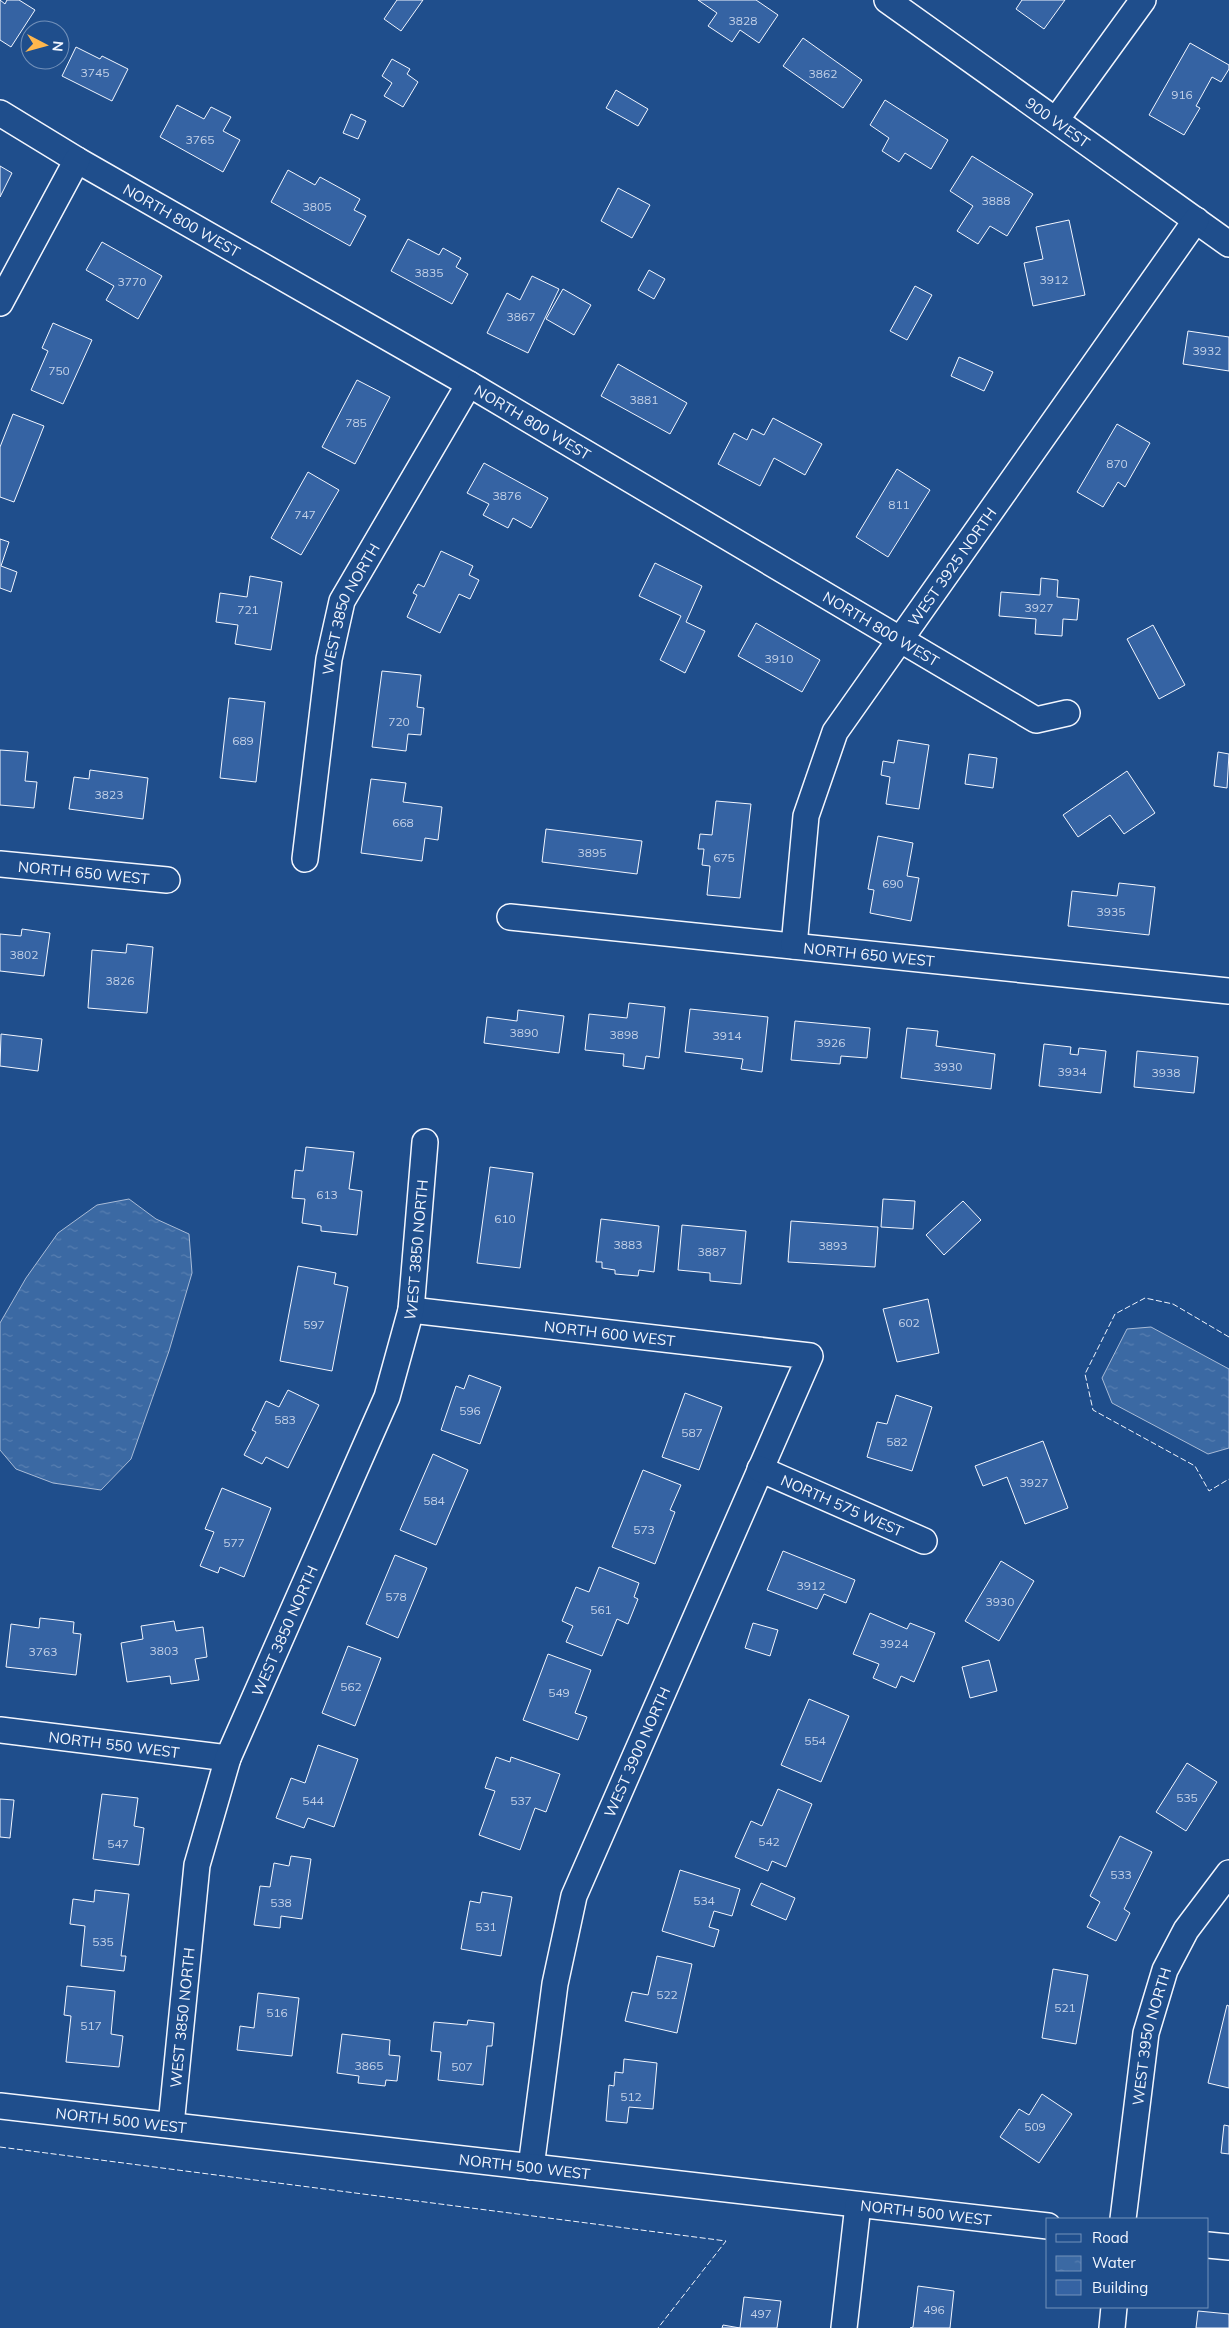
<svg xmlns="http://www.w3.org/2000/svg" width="1229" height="2328" viewBox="0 0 1229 2328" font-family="Mulish,sans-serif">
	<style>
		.water { fill: url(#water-ripples); stroke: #a8bbd7 }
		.building { fill: #3563a3; stroke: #f2f6ff }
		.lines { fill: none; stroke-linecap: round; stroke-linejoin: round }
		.minor-casing { stroke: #f2f6ff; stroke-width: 28 }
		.minor { stroke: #1f4e8c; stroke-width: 25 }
		.fence { stroke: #f2f6ff; stroke-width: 1; stroke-dasharray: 6 2.5; stroke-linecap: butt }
		.labels { text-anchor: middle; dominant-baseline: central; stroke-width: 4; stroke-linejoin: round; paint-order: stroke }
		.number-label { font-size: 12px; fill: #c3d1e8 }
		.street-label { font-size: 15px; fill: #f2f6ff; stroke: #1f4e8c }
	</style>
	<defs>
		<pattern id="water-ripples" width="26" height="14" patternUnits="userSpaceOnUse" patternTransform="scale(1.25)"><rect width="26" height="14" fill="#3b69a3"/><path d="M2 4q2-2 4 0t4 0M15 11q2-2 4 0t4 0" fill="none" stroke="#587fb1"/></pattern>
	</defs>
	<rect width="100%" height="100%" fill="#1f4e8c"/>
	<path class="water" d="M129 1199 156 1219 189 1234 192 1273 169 1351 131 1459 101 1490 53 1483 16 1469 0 1450V1323L26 1278 58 1233 97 1205Z
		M1151 1327 1229 1369V1448L1208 1454 1112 1403 1102 1378 1127 1329Z"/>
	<path class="building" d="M0 0 5 4 7 0H19L35 10 11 47 0 40Z
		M397 0H423L401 31 384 19Z
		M698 0H756L778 15 759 43 740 30 732 42 708 26 717 13Z
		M1022 0H1065L1044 29 1016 9Z
		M803 38 862 80 843 108 783 66Z
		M1190 43 1229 65V69L1221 82 1212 77 1196 106 1200 108 1184 135 1149 115Z
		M76 47 100 59 102 56 128 69 112 101 62 76Z
		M392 59 410 69 407 74 418 82 403 107 384 96 392 83 382 76Z
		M616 90 648 109 638 126 606 108Z
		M885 100 948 140 931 169 905 153 899 162 882 151 889 138 870 125Z
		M177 105 204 119 211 107 231 117 223 131 240 140 223 172 160 137Z
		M351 114 366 121 358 139 343 133Z
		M972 156 1033 194 1007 236 990 226 978 244 957 231 973 206 950 191Z
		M0 166 12 173 0 197Z
		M288 170 315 185 320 177 360 199 354 210 366 216 350 246 271 202Z
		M618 188 650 205 632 238 601 221Z
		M1069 220 1085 295 1033 306 1024 263 1043 259 1036 227Z
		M408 239 439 255 443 248 461 258 456 267 468 274 452 304 391 271Z
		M102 242 162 276 138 319 106 300 114 286 86 270Z
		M649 270 665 279 654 299 638 290Z
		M532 276 559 289 528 353 487 333 507 293 520 300Z
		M915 286 932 295 907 340 890 331Z
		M563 289 591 305 574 335 546 319Z
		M53 323 92 340 63 404 31 390 48 351 42 348Z
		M1188 331 1229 337V371L1183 364Z
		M959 357 993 372 984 391 951 376Z
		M618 364 687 403 670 434 601 396Z
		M357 380 390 397 355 464 322 447Z
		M13 414 44 426 14 502 0 497V447Z
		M773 418 822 444 805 475 774 458 760 486 718 464 734 433 747 440 752 429 764 435Z
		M1117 424 1150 443 1125 487 1118 482 1103 507 1077 492Z
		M484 463 548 498 531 528 513 518 508 528 483 515 489 504 467 493Z
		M897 469 930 490 888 557 856 537Z
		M308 472 339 490 301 555 271 538Z
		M0 539 9 542 1 566 17 572 11 592 0 588Z
		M441 551 473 566 469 575 479 580 470 599 459 594 440 633 407 617 417 595 413 593 418 584 424 587Z
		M655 563 702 586 686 622 705 631 685 673 660 660 681 616 639 596Z
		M250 576 282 582 271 650 235 644 238 625 216 622 220 593 247 597Z
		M1041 578 1058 580 1057 597 1079 599 1077 620 1063 619 1062 636 1035 634 1036 619 999 616 1001 592 1040 595Z
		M756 623 820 660 802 692 738 656Z
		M1153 625 1185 685 1159 699 1127 639Z
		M382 671 421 675 417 707 424 708 421 735 408 734 406 751 372 747Z
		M229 698 265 702 256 782 220 778Z
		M898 740 929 745 919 809 886 804 890 777 881 775 883 761 894 763Z
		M0 750 28 752 25 781 37 782 34 808 0 805Z
		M1218 752 1229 754 1227 788 1214 786Z
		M969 754 997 758 993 788 965 784Z
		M90 770 148 778 143 819 69 809 74 777 89 779Z
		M1127 771 1155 813 1124 834 1110 815 1078 837 1063 815Z
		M371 779 406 783 403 802 442 807 438 840 425 838 422 861 361 853Z
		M716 801 751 804 740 898 707 895 710 866 702 865 704 849H698L700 834 712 835Z
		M546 829 642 841 637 874 542 862Z
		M878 836 913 843 907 876 919 878 911 921 870 913 874 890 868 889Z
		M1119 883 1155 887 1149 935 1068 926 1072 891 1117 896Z
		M22 929 50 933 44 976 0 971V934L21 936Z
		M127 944 153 947 147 1013 88 1008 92 950 126 953Z
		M629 1003 665 1007 659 1058 646 1056 644 1069 623 1066 624 1054 585 1050 589 1014 627 1018Z
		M690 1009 768 1017 762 1072 741 1069 743 1059 685 1052Z
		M518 1010 564 1016 559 1053 484 1043 487 1017 517 1021Z
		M795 1021 870 1028 867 1058 841 1056 840 1064 791 1060Z
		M907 1028 938 1031 936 1046 995 1054 991 1089 901 1078Z
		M1 1034 42 1039 38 1071 0 1066Z
		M1044 1044 1071 1047 1070 1054 1078 1055 1079 1048 1106 1051 1101 1093 1039 1086Z
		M1137 1051 1198 1057 1194 1093 1134 1087Z
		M306 1147 354 1152 349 1189 362 1191 357 1235 321 1231V1226L302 1223 305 1199 292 1198 295 1170 303 1171Z
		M490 1167 533 1173 520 1268 477 1263Z
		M883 1199 915 1201 913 1229 881 1227Z
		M963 1201 981 1220 944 1255 926 1235Z
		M601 1219 659 1226 654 1272 639 1270 638 1276 615 1274V1270L602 1268V1262H596Z
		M791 1221 878 1227 875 1267 788 1262Z
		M682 1225 746 1231 741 1284 710 1281V1273L678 1270Z
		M298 1266 336 1273 334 1284 348 1287 332 1371 280 1361Z
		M928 1299 939 1353 897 1362 883 1309Z
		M469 1375 501 1387 480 1444 441 1430 456 1386 464 1389Z
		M288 1390 319 1405 288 1468 266 1457 262 1464 244 1455 256 1432 252 1430 266 1401 279 1407Z
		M685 1393 722 1407 699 1470 662 1457Z
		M896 1395 932 1407 912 1471 867 1457 877 1422 887 1424Z
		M1043 1441 1068 1508 1025 1524 1007 1477 983 1486 975 1466Z
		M433 1454 468 1470 436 1545 400 1530Z
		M643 1470 681 1485 670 1510 675 1512 655 1564 612 1547Z
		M222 1488 271 1508 244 1577 220 1567 218 1573 200 1566 214 1532 205 1529Z
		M783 1551 855 1580 846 1603 824 1594 817 1609 767 1590Z
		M395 1555 427 1568 398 1638 366 1624Z
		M1001 1561 1034 1581 999 1641 965 1621Z
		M599 1567 639 1583 634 1597 638 1599 628 1624 617 1619 602 1656 566 1642 573 1626 562 1621 576 1587 589 1592Z
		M870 1613 907 1629 910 1623 935 1633 914 1682 901 1676 896 1688 873 1678 879 1664 853 1654Z
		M40 1618 74 1622 73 1633 81 1634 76 1675 6 1667 11 1624 39 1628Z
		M174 1621 176 1631 203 1627 207 1657 195 1659 199 1680 171 1684 170 1676 127 1682 121 1643 143 1639 141 1626Z
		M753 1623 778 1630 770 1656 745 1648Z
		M348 1646 381 1658 355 1726 322 1713Z
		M548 1654 591 1670 575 1713 587 1717 578 1740 523 1720Z
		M989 1660 997 1691 970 1698 962 1667Z
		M809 1699 849 1716 821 1782 781 1765Z
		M318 1745 358 1759 334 1827 308 1818 304 1828 276 1818 291 1778 305 1783Z
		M496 1757 510 1762 511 1757 560 1774 546 1812 535 1808 520 1850 479 1835 495 1791 485 1788Z
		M1187 1763 1217 1782 1186 1831 1156 1812Z
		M778 1789 812 1804 786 1867 772 1861 768 1871 735 1857 751 1821 762 1826Z
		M102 1794 138 1798 134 1826 144 1828 139 1865 93 1859Z
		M0 1799 14 1800 10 1838 0 1837Z
		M1120 1836 1152 1852 1124 1909 1130 1913 1116 1941 1087 1927 1100 1902 1090 1896Z
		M291 1856 311 1859 302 1919 281 1916 280 1928 254 1925 260 1886 270 1887 274 1863 289 1866Z
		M680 1870 740 1889 732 1916 714 1911 709 1927 719 1930 714 1947 662 1931Z
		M761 1883 795 1898 786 1920 751 1905Z
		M95 1890 129 1894 121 1956H126L124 1971 81 1966 85 1926 70 1924 73 1899 94 1902Z
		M482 1892 512 1897 501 1956 461 1949 470 1901 480 1903Z
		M657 1956 692 1964 677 2033 625 2021 632 1992 648 1995Z
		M1053 1969 1088 1975 1076 2044 1042 2038Z
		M67 1986 115 1991 111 2034 123 2036 119 2067 66 2062 71 2016 64 2015Z
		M258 1993 299 1998 292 2056 237 2050 240 2026 254 2028Z
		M1227 2005 1229 2006V2088L1208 2083Z
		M468 2020 494 2023 492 2046H487L483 2085 438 2080 441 2052 431 2051 434 2022 467 2025Z
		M342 2034 390 2040 389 2055 400 2056 397 2081 386 2080 385 2086 358 2083 359 2076 337 2073Z
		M624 2059 657 2063 653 2109 629 2107 627 2123 606 2121 609 2085 614 2086 615 2072 623 2073Z
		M1042 2094 1072 2114 1039 2163 1000 2137 1019 2109 1029 2115Z
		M1224 2125 1229 2126V2154L1221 2153Z
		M918 2286 954 2291 950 2328H910L913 2327Z
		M744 2297 781 2301 777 2328H722L723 2325 740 2328Z
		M1198 2311 1229 2314V2328H1196Z"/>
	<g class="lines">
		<defs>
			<g id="minor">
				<path id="s1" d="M887 0 1229 244"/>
				<path id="s2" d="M0 113 77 160 469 384 1036 720 1067 713"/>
				<path d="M1056 120 1143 0"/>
				<path d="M0 303 77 160"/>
				<path id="s3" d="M305 859 329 659 342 601 469 384"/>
				<path id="s4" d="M0 864 167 880"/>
				<path id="s5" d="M510 917 1229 991"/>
				<path id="s6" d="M794 946 806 816 835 732 1196 220"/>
				<path id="s7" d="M411 1310 810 1356 574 1896 555 1984 531 2167"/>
				<path id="s8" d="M760 1469 924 1541"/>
				<path id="s9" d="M0 1730 228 1758"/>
				<path id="s10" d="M0 2106 1048 2226"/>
				<path id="s11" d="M171 2125 197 1865 228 1758 387 1397 411 1310 425 1142"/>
				<path id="s12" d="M1123 2219 1146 2033 1165 1970 1186 1930 1229 1873"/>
				<path d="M1208 2245 1229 2247"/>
				<path d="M844 2328 858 2205"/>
				<path d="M1112 2328 1114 2307"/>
			</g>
		</defs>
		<use href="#minor" class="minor-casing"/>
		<use href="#minor" class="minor"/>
		<path class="fence" d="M1229 1337 1173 1304 1145 1298 1115 1314 1085 1374 1093 1410 1195 1466 1209 1491 1229 1479
			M0 2147 726 2241 658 2328"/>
	</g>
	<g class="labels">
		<g class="number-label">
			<text x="743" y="20">3828</text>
			<text x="95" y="72">3745</text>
			<text x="823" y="73">3862</text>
			<text x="1182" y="94">916</text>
			<text x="200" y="139">3765</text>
			<text x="996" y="200">3888</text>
			<text x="317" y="206">3805</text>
			<text x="429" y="272">3835</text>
			<text x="1054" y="279">3912</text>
			<text x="132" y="281">3770</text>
			<text x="521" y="316">3867</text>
			<text x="1207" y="350">3932</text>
			<text x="59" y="370">750</text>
			<text x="644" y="399">3881</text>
			<text x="356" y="422">785</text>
			<text x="1117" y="463">870</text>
			<text x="507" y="495">3876</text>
			<text x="899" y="504">811</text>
			<text x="305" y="514">747</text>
			<text x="1039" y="607">3927</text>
			<text x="248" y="609">721</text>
			<text x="779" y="658">3910</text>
			<text x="399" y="721">720</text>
			<text x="243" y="740">689</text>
			<text x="109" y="794">3823</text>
			<text x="403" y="822">668</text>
			<text x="592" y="852">3895</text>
			<text x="724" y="857">675</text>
			<text x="893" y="883">690</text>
			<text x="1111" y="911">3935</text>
			<text x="24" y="954">3802</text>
			<text x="120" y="980">3826</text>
			<text x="524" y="1032">3890</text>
			<text x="624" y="1034">3898</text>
			<text x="727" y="1035">3914</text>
			<text x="831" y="1042">3926</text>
			<text x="948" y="1066">3930</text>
			<text x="1072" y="1071">3934</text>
			<text x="1166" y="1072">3938</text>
			<text x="327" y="1194">613</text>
			<text x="505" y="1218">610</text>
			<text x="628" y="1244">3883</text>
			<text x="833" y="1245">3893</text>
			<text x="712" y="1251">3887</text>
			<text x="909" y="1322">602</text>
			<text x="314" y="1324">597</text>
			<text x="470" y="1410">596</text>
			<text x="285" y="1419">583</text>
			<text x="692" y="1432">587</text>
			<text x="897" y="1441">582</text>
			<text x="1034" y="1482">3927</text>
			<text x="434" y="1500">584</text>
			<text x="644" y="1529">573</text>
			<text x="234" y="1542">577</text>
			<text x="811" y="1585">3912</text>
			<text x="396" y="1596">578</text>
			<text x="1000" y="1601">3930</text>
			<text x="601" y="1609">561</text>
			<text x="894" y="1643">3924</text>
			<text x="164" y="1650">3803</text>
			<text x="43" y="1651">3763</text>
			<text x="351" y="1686">562</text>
			<text x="559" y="1692">549</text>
			<text x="815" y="1740">554</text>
			<text x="1187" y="1797">535</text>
			<text x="313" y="1800">544</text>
			<text x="521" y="1800">537</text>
			<text x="769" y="1841">542</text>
			<text x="118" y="1843">547</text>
			<text x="1121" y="1874">533</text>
			<text x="704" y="1900">534</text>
			<text x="281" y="1902">538</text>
			<text x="486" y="1926">531</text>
			<text x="103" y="1941">535</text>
			<text x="667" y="1994">522</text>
			<text x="1065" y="2007">521</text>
			<text x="277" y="2012">516</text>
			<text x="91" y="2025">517</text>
			<text x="369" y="2065">3865</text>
			<text x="462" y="2066">507</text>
			<text x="631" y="2096">512</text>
			<text x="1035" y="2126">509</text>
			<text x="934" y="2309">496</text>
			<text x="761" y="2313">497</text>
		</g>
		<g class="street-label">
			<text stroke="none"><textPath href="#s1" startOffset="210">900 WEST</textPath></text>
			<text stroke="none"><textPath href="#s2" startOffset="211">NORTH 800 WEST</textPath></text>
			<text stroke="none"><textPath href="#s2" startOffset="616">NORTH 800 WEST</textPath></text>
			<text stroke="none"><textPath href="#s6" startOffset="422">WEST 3925 NORTH</textPath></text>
			<text stroke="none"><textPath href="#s3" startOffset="256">WEST 3850 NORTH</textPath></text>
			<text stroke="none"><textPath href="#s2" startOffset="1021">NORTH 800 WEST</textPath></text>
			<text stroke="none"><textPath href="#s4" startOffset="84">NORTH 650 WEST</textPath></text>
			<text stroke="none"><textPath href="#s5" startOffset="361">NORTH 650 WEST</textPath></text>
			<text stroke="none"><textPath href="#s11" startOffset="918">WEST 3850 NORTH</textPath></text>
			<text stroke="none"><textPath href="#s7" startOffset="200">NORTH 600 WEST</textPath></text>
			<text stroke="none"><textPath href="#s8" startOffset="90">NORTH 575 WEST</textPath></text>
			<text stroke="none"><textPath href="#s11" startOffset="512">WEST 3850 NORTH</textPath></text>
			<text stroke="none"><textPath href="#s9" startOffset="115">NORTH 550 WEST</textPath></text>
			<text transform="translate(637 1752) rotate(-66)">WEST 3900 NORTH</text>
			<text stroke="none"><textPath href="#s11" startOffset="108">WEST 3850 NORTH</textPath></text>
			<text stroke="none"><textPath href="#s12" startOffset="185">WEST 3950 NORTH</textPath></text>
			<text stroke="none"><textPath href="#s10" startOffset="122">NORTH 500 WEST</textPath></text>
			<text stroke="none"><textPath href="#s10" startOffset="528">NORTH 500 WEST</textPath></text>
			<text stroke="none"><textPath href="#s10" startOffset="932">NORTH 500 WEST</textPath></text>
		</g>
	</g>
	<rect x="1046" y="2218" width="162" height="90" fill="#1f4e8c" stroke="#7391ba"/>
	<rect x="1056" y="2234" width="25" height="8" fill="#1f4e8c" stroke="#7391ba"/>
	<text x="1092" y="2243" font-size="15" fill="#f2f6ff">Road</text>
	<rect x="1056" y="2256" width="25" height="15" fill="url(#water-ripples)" stroke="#7391ba"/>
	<text x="1092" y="2268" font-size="15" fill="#f2f6ff">Water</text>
	<rect x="1056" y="2280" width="25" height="15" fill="#3563a3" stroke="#7391ba"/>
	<text x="1092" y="2293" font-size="15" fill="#f2f6ff">Building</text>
	<g transform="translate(45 45) rotate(96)"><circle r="24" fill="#1f4e8c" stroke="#7391ba"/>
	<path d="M0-4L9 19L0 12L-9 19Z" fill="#ffb74d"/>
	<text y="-8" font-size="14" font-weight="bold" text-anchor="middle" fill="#f2f6ff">N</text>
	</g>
</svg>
